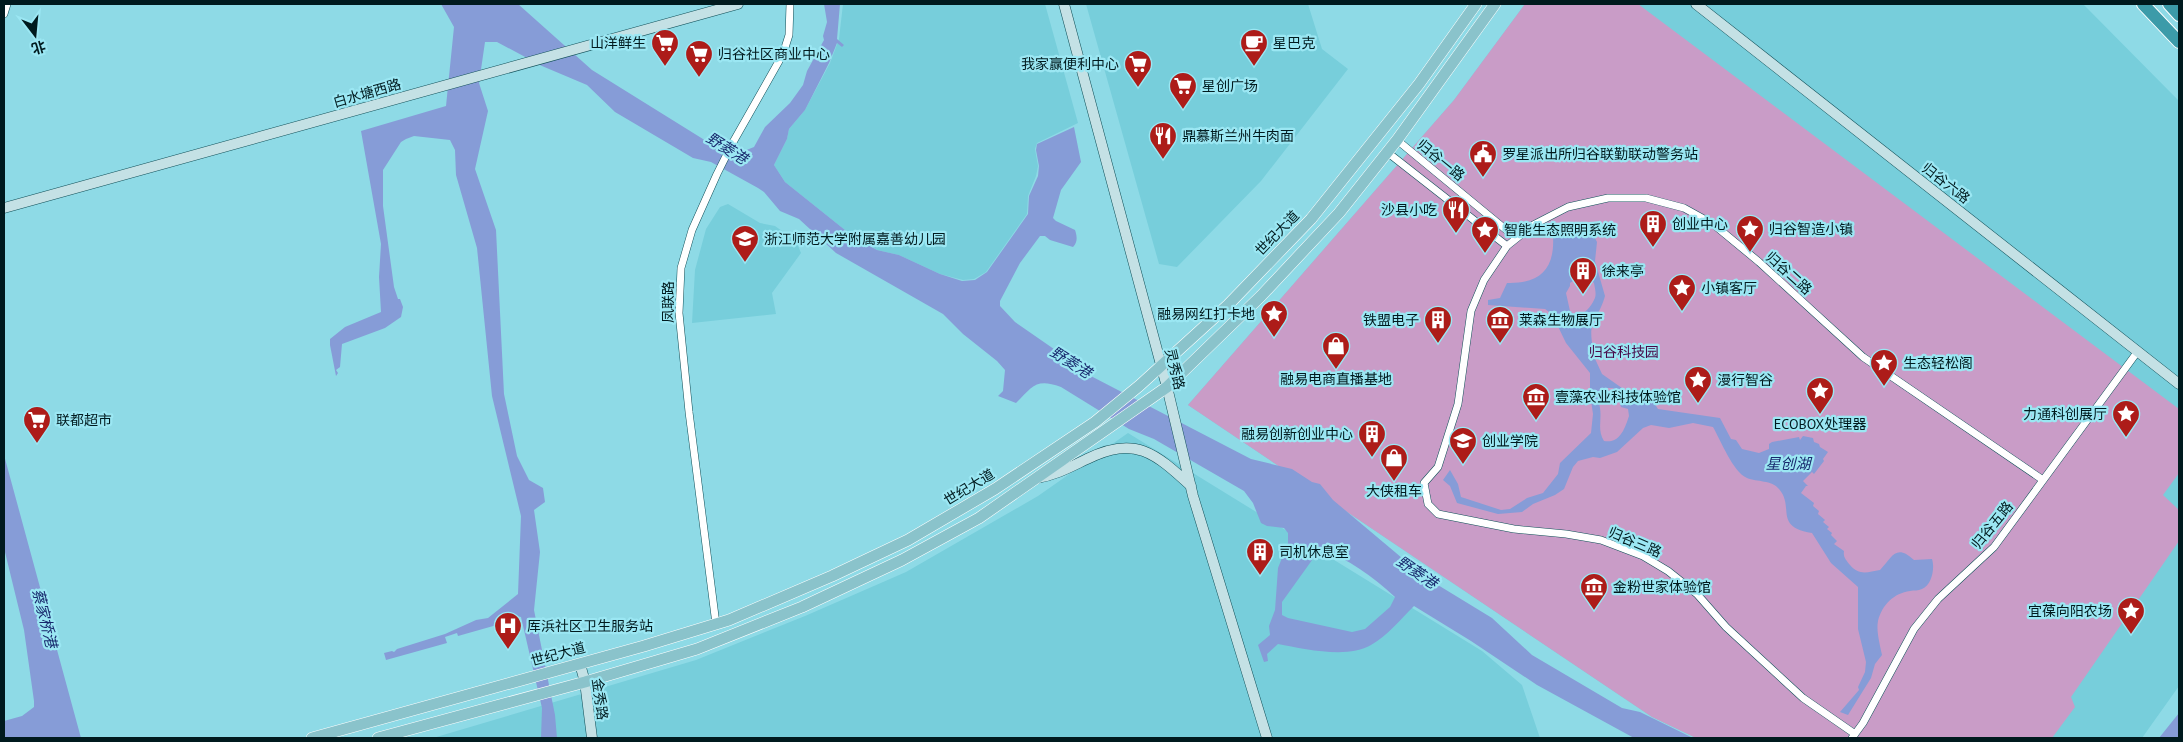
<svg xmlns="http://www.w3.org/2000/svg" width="2183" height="742" viewBox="0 0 2183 742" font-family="'PT Sans','Noto Sans SC',sans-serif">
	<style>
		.built { fill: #77cedb }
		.green { fill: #c99cc7 }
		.water { fill: #869cd7; fill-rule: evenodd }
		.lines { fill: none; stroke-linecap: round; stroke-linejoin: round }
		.street-casing { stroke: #104f58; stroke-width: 8 }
		.secondary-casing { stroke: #104f58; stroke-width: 11 }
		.primary-casing { stroke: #fff; stroke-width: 12 }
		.highway-casing { stroke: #fff; stroke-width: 14 }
		.street { stroke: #fff; stroke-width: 7 }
		.secondary { stroke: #c4e1e5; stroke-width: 10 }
		.primary { stroke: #8ac3cb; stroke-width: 11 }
		.highway { stroke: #3c9ba9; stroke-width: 12 }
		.labels { text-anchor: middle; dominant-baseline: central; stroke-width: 4.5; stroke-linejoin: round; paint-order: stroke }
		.poi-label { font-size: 14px; fill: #001a1e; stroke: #9be7f3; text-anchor: start }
		.street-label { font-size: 14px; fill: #001a1e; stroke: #9be7f3 }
		.park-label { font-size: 14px; fill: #480948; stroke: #9be7f3 }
		.water-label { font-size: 15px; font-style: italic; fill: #18296d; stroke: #9be7f3 }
	</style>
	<rect width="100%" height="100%" fill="#8edae6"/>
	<path class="built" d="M843 4H1045L1078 123 1037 143 1035 149 1038 166 1036 176 1028 196 1027 214 986 272 974 279 963 280 940 274 899 255 877 250 855 238 785 182 774 165 787 139 789 129 805 110 830 63 839 39Z
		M1086 4H1308L1322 49 1348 69 1261 181 1177 267 1159 264Z
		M1525 4H2083L2179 101V686L2142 738H1696L1652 717 1188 405 1454 100Z
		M728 204 760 223 775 226 796 241 801 253 772 293 776 314 692 323 695 270 706 229 720 207Z
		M1128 433 1482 651 1522 685 1540 738H433L696 660 805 616 906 572 1038 496Z"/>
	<path class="green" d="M1525 4H1638L2179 409V473L2163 495 2179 510V541L2071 697 2075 707 2052 738H1696L1652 717 1188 405 1454 100Z"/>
	<path class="water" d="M441 4H518L592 70 711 144 739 153 754 147 765 127 790 103 803 85 807 71 824 40 823 36 827 22 824 4H840L837 39 844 45 842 47 837 43 829 63 805 110 789 129 787 139 774 165 785 182 855 238 877 250 899 255 940 274 962 281 975 280 987 272 1028 214 1029 196 1038 176 1039 166 1036 150 1037 144 1074 127 1081 162 1061 190 1053 218 1056 221 1075 230C1077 236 1078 242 1073 247L1050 240 1045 236H1040L1020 263 1000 301V306L1015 322 1077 365 1087 374 1251 459 1292 469 1312 482 1320 484 1333 500 1402 558 1433 582 1492 618 1532 655 1622 708 1640 712 1693 738H1634L1537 685 1471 641 1414 606C1401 619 1387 636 1371 645 1348 659 1304 649 1278 644L1267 654 1268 661 1264 662 1258 645 1270 635 1269 626 1275 610 1278 568 1288 543V533L1284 528 1267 526 1261 523 1253 503 1244 491 1154 439 1129 429 1061 387C1036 378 1033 386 1016 403L998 396 1003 391 1005 370 997 361 963 334 943 314 836 253 799 219 780 211 764 192 758 188 711 162 693 158 615 112 587 85 542 66 497 42H485L479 83 488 111 475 169 496 230 504 394 517 456 529 480 543 488 545 502 534 510 540 552 534 610 555 715 557 738H541L542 708 521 617 516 616 511 621 458 636 457 633 445 637 447 643 386 660 384 653 392 651 394 652 397 649 445 634 476 620 488 618 518 594 521 516 492 396 477 248 456 175 455 150 450 140 414 136 406 139 401 142 383 170V206L394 287 398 299H400L403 307 401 317 385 328 342 344 340 367 336 370 338 373 336 376 330 345V339L345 327 381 312 379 277 381 244 361 131 446 106 454 27ZM1320 549C1349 559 1372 576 1395 597L1390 607 1365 629 1352 632 1288 618 1282 615V602Z
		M1572 229 1594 236 1597 242 1595 261 1605 296C1598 321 1587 319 1593 348L1591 350 1602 374 1629 393 1634 392 1636 390 1647 392 1658 409 1720 418 1731 439 1736 440 1742 449 1759 453 1769 449V444L1772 442 1799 437 1800 440 1803 436 1813 438 1814 442 1819 444 1820 447 1828 452 1823 459 1824 461 1814 474 1812 472 1803 481 1808 486H1806L1801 493 1814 503 1813 506 1819 511 1818 514 1825 520 1823 522 1829 527 1827 529 1832 533 1831 535 1837 541 1834 544 1844 551C1843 557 1846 560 1850 565 1859 576 1868 572 1880 570 1892 557 1896 543 1914 560L1932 559C1935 568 1932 585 1922 589 1918 591 1914 590 1910 591 1894 593 1882 605 1878 621 1876 631 1880 645 1882 655L1875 664 1871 678 1848 715 1840 712 1859 690 1858 687 1865 672 1866 662 1858 629V587L1831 563 1812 533C1773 527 1795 507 1779 489 1772 480 1757 482 1747 478 1733 472 1721 441 1713 427L1693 423 1669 428 1651 425 1643 428 1617 452 1600 458 1593 457 1578 461 1573 467 1564 489 1555 495 1533 504 1522 512 1498 514 1457 503 1450 486 1443 480 1450 470 1458 484 1461 497 1501 510 1510 509 1527 498 1543 493 1558 474 1560 463 1591 433 1593 414 1590 394V373L1566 343 1552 314 1545 309 1488 305V300L1500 298 1507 283C1540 284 1555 269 1553 236ZM1580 276 1589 278 1594 283C1595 289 1597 295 1594 300 1590 309 1579 321 1570 311L1566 293 1570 286V283ZM1603 388H1613L1617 393 1621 407 1628 409 1629 416C1625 428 1620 444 1604 441 1597 430 1602 420 1600 408 1599 402 1597 399 1598 392Z
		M4 455 81 738H4V721L22 716 34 707V701L24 630 4 548Z
		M2179 713V738H2159Z"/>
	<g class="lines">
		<defs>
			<path id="street" d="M4 14 7 4
				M1397 140 1516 238
				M1387 152 1507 246
				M716 624 689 412 679 313 681 268 692 230 717 174 732 144 783 54 789 35 790 4
				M1855 734 1803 698 1726 627 1697 594 1668 571 1643 556 1601 540 1566 534 1514 529 1438 514 1428 504 1424 483 1438 467 1458 404 1471 311 1484 280 1507 246 1533 225 1568 207 1608 198H1646L1684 208 1713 224 1759 262 1863 357 2043 480
				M1852 738 1863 723 1914 629 1938 599 1994 547 2138 351"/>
			<path id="secondary" d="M1064 4 1167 387 1193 496 1267 738
				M1696 4 2179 384
				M4 208 738 4
				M1037 478C1056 475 1070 467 1087 459 1135 435 1155 453 1191 486
				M580 664 585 682 592 738"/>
			<path id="primary" d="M312 738 644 646 729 620 832 576 908 540 995 489 1095 422 1139 386 1228 305 1311 219 1419 84 1476 4
				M378 738 585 682 697 649 802 607 902 560 979 518 1167 387 1261 296 1339 213 1397 140 1495 4"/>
			<path id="highway" d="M2143 4 2179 42
				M2169 4 2179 15"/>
		</defs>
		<use href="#street" class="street-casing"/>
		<use href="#secondary" class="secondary-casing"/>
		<use href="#primary" class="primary-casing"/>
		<use href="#highway" class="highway-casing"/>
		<use href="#street" class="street"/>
		<use href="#secondary" class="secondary"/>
		<use href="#primary" class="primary"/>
		<use href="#highway" class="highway"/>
	</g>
	<defs>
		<symbol id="supermarket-pin" viewBox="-11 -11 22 30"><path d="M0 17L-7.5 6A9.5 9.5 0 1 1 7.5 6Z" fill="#ad1c19" stroke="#9be7f3"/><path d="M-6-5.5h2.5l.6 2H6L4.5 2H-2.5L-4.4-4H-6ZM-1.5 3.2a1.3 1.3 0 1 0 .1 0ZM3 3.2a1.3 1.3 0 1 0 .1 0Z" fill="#fff"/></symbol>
		<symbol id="cafe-pin" viewBox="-11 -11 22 30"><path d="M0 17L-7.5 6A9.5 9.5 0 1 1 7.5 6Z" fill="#ad1c19" stroke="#9be7f3"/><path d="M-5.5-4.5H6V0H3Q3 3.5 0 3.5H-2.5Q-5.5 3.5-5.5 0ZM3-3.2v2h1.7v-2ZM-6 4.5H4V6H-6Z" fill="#fff"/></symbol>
		<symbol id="restaurant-pin" viewBox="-11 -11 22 30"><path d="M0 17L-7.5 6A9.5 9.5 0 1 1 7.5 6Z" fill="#ad1c19" stroke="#9be7f3"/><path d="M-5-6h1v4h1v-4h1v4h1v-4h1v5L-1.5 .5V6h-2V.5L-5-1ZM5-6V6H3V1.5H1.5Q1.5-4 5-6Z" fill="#fff"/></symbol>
		<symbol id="civic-pin" viewBox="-11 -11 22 30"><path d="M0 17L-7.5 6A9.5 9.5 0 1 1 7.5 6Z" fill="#ad1c19" stroke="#9be7f3"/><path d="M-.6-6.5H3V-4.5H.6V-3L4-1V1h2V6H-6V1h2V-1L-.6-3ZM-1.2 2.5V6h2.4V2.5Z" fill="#fff"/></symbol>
		<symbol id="building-pin" viewBox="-11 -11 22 30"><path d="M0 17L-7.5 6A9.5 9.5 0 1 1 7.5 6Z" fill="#ad1c19" stroke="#9be7f3"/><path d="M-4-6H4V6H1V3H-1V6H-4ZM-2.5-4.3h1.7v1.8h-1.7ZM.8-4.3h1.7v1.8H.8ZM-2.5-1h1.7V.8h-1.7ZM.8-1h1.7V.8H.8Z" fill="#fff"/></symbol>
		<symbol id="sight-pin" viewBox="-11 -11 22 30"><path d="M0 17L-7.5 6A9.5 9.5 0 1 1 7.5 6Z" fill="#ad1c19" stroke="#9be7f3"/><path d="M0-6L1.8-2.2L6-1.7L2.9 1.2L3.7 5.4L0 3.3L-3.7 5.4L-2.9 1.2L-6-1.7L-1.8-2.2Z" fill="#fff"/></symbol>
		<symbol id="school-pin" viewBox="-11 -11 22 30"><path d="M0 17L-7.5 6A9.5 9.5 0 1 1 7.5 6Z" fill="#ad1c19" stroke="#9be7f3"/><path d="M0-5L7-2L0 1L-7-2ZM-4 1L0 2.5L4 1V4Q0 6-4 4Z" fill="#fff"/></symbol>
		<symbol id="museum-pin" viewBox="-11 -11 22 30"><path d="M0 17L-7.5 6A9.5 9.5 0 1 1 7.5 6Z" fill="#ad1c19" stroke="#9be7f3"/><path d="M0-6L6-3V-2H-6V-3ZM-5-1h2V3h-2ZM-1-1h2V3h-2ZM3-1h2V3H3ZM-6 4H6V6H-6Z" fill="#fff"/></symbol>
		<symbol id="shop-pin" viewBox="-11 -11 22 30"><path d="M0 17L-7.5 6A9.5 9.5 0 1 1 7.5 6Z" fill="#ad1c19" stroke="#9be7f3"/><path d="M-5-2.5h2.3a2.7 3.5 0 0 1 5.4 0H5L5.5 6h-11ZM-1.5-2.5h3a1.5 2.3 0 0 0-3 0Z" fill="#fff"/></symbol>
		<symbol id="hospital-pin" viewBox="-11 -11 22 30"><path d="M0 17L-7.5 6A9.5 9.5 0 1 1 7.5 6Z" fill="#ad1c19" stroke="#9be7f3"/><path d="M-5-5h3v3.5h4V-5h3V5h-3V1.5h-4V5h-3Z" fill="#fff"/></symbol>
	</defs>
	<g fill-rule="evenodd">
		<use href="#supermarket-pin" x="649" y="27" width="32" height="43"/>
		<use href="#cafe-pin" x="1238" y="27" width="32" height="43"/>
		<use href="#supermarket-pin" x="683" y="38" width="32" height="43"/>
		<use href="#supermarket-pin" x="1122" y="48" width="32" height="43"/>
		<use href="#supermarket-pin" x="1167" y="70" width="32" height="43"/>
		<use href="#restaurant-pin" x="1147" y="120" width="32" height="43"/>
		<use href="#civic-pin" x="1467" y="138" width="32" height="43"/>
		<use href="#restaurant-pin" x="1440" y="194" width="32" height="43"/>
		<use href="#building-pin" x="1637" y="208" width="32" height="43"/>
		<use href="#sight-pin" x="1734" y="213" width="32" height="43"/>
		<use href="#sight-pin" x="1469" y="214" width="32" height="43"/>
		<use href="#school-pin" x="729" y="223" width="32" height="43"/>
		<use href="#building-pin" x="1567" y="255" width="32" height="43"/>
		<use href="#sight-pin" x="1666" y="272" width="32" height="43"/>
		<use href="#sight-pin" x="1258" y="298" width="32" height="43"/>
		<use href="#building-pin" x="1422" y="304" width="32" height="43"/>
		<use href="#museum-pin" x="1484" y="304" width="32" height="43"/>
		<use href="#shop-pin" x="1320" y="330" width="32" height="43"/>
		<use href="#sight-pin" x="1868" y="347" width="32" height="43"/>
		<use href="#sight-pin" x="1682" y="364" width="32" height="43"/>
		<use href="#sight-pin" x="1804" y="375" width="32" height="43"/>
		<use href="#museum-pin" x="1520" y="381" width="32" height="43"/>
		<use href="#sight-pin" x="2110" y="398" width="32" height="43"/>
		<use href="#supermarket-pin" x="21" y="404" width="32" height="43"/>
		<use href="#building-pin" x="1356" y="418" width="32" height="43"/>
		<use href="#school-pin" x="1447" y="425" width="32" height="43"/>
		<use href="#shop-pin" x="1378" y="442" width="32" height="43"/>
		<use href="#building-pin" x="1244" y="536" width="32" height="43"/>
		<use href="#museum-pin" x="1578" y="571" width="32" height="43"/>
		<use href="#sight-pin" x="2115" y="595" width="32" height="43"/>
		<use href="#hospital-pin" x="492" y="610" width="32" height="43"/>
	</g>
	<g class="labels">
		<g class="poi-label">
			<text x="646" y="43" text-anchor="end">山洋鲜生</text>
			<text x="1273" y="43">星巴克</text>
			<text x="718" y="54">归谷社区商业中心</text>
			<text x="1119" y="64" text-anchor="end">我家赢便利中心</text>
			<text x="1202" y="86">星创广场</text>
			<text x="1182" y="136">鼎慕斯兰州牛肉面</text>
			<text x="1502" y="154">罗星派出所归谷联勤联动警务站</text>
			<text x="1437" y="210" text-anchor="end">沙县小吃</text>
			<text x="1672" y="224">创业中心</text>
			<text x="1769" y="229">归谷智造小镇</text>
			<text x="1504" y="230">智能生态照明系统</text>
			<text x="764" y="239">浙江师范大学附属嘉善幼儿园</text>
			<text x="1602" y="271">徐来亭</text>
			<text x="1701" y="288">小镇客厅</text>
			<text x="1255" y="314" text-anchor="end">融易网红打卡地</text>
			<text x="1419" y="320" text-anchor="end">铁盟电子</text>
			<text x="1519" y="320">莱森生物展厅</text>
			<text x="1903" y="363">生态轻松阁</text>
			<text x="1336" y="379" text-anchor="middle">融易电商直播基地</text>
			<text x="1717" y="380">漫行智谷</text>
			<text x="1555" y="397">壹藻农业科技体验馆</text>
			<text x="2107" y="414" text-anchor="end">力通科创展厅</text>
			<text x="56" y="420">联都超市</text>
			<text x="1820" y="424" text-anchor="middle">ECOBOX处理器</text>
			<text x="1353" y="434" text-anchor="end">融易创新创业中心</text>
			<text x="1482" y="441">创业学院</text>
			<text x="1394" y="491" text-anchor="middle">大侠租车</text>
			<text x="1279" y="552">司机休息室</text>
			<text x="1613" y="587">金粉世家体验馆</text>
			<text x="2112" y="611" text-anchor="end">宜葆向阳农场</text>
			<text x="527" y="626">厍浜社区卫生服务站</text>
		</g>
		<g class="street-label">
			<text transform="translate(367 93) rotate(-16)">白水塘西路</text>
			<text transform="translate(1441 160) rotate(39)">归谷一路</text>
			<text transform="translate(1946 183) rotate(38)">归谷六路</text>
			<text transform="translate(1277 233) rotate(-46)">世纪大道</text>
			<text transform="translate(1789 273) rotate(42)">归谷二路</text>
			<text transform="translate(668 302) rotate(-90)">凤联路</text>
			<text transform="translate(1175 369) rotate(76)">灵秀路</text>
			<text transform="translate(969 487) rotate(-31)">世纪大道</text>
			<text transform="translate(1992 525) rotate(-51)">归谷五路</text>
			<text transform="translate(1635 542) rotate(23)">归谷三路</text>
			<text transform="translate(558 654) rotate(-15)">世纪大道</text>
			<text transform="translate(600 699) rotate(82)">金秀路</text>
		</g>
		<g class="park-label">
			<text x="1624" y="352">归谷科技园</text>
		</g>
		<g class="water-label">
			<text transform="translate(727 148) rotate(32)">野菱港</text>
			<text transform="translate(1071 362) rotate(32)">野菱港</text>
			<text x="1788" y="463">星创湖</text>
			<text transform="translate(1417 572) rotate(34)">野菱港</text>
			<text transform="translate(45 618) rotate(76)">蔡家桥港</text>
		</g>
	</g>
	<rect width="2183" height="742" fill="none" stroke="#001a1e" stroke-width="10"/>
	<g transform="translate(35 35) rotate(164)" stroke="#9be7f3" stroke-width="4" paint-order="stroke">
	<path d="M0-4L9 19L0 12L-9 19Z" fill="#001a1e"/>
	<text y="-8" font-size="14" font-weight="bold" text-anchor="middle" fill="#001a1e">北</text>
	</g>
</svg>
